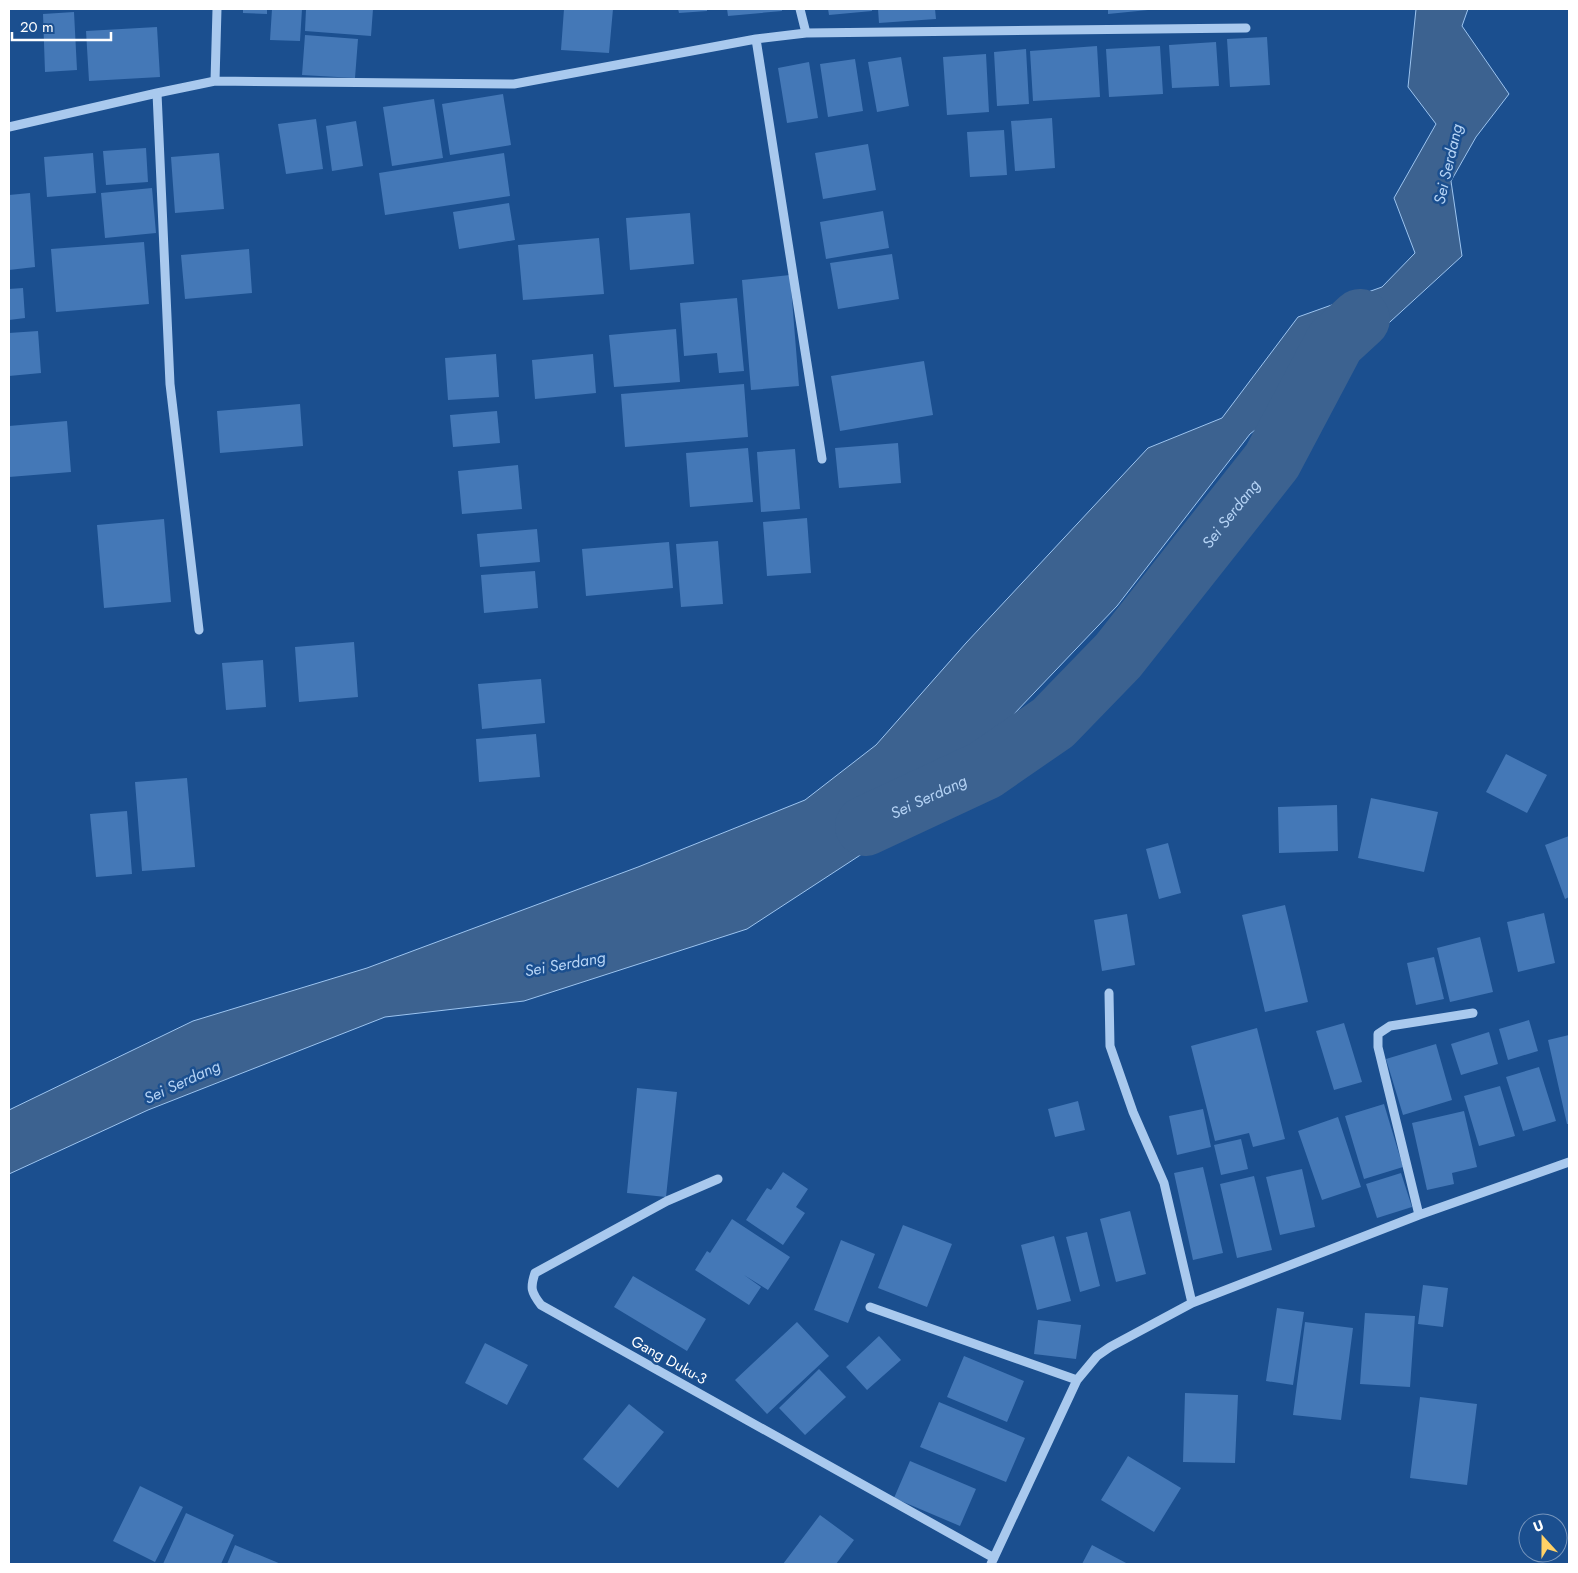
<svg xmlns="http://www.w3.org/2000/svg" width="1578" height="1573" viewBox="0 0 1578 1573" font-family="Jost,sans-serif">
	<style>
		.water { fill: #3c6290; stroke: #9cc4f0 }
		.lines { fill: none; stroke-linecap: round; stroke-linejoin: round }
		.river { stroke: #3c6290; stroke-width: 60 }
		.building { fill: #4478b7 }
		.minor { stroke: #a9c9ee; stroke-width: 9 }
		.labels { text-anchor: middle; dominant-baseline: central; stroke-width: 5; stroke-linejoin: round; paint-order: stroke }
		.street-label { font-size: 15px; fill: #fff; stroke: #1b4f8f }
		.water-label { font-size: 16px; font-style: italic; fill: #b5d3f5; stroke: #1b4f8f }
	</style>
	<rect width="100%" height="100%" fill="#1b4f8f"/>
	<path class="water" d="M1416 9H1468L1462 26 1509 94 1476 137 1451 181 1462 256 1379 332 1250 434 1117 606 911 822 747 929 524 1001 385 1017 148 1110 9 1174V1110L193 1021 367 968 638 867 805 800 876 745 966 643 1148 448 1222 418 1298 317 1382 287 1415 253 1394 198 1436 124 1408 87Z"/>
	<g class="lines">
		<path class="river" id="s1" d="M865 826 985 770 1053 723 1118 656 1272 461 1335 342 1360 319"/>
	</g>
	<path class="building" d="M243 9H267V14L243 13Z
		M272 9H302L300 41 270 40Z
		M306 9H373L371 36 305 31Z
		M564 9H613L609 53 561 50Z
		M678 9H707V11L679 13Z
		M727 9H782V11L728 16Z
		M828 9H872V11L829 15Z
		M878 9H935L936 19 879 23Z
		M1108 9H1148V10L1108 14Z
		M74 12 77 70 45 72 43 14Z
		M157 27 160 77 89 81 86 31Z
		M305 35 358 39 355 78 302 75Z
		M1267 37 1270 85 1230 87 1227 39Z
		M1216 42 1219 86 1172 88 1169 45Z
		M1097 46 1100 97 1033 101 1030 51Z
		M1160 46 1163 94 1109 97 1106 49Z
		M1026 49 1029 104 997 106 994 52Z
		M986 54 989 112 947 115 943 57Z
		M901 57 909 106 877 112 868 62Z
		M855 59 863 111 828 117 820 64Z
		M809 62 818 118 787 123 778 68Z
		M503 94 511 145 450 155 442 104Z
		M434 99 443 158 392 166 383 107Z
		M1052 118 1055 168 1015 171 1011 121Z
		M316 119 323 169 286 174 278 124Z
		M356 121 363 166 332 171 326 126Z
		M1004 130 1007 175 970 177 967 132Z
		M868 144 876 190 823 199 815 153Z
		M146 148 148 182 106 185 103 151Z
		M93 153 96 193 47 197 44 157Z
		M219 153 224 209 175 213 171 157Z
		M504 153 510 196 385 215 379 173Z
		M152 188 156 233 105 238 101 193Z
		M30 193 35 267 9 270V195Z
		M509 203 515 240 459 249 453 212Z
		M883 211 889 248 826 259 820 222Z
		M690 213 694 264 630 270 626 218Z
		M599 238 604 294 523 300 518 245Z
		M144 242 149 304 56 312 51 249Z
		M249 249 252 293 185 299 181 255Z
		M892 254 899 299 838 309 830 263Z
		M790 275 799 386 751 390 742 280Z
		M23 288 25 318 9 320V289Z
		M737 298 744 371 719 373 717 353 684 356 680 303Z
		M676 329 680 382 614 387 609 335Z
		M38 331 41 373 9 376V333Z
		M496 354 499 397 448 400 445 358Z
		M593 354 596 393 535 399 532 360Z
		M924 361 933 415 840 431 831 376Z
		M744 384 748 437 625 447 621 394Z
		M300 404 303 446 220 453 217 411Z
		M497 411 500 443 453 447 450 415Z
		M67 421 71 472 9 477V426Z
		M898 443 901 483 839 488 835 448Z
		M748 448 753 502 690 507 686 453Z
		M795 449 800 509 761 512 757 452Z
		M518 465 522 509 462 514 458 471Z
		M807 518 811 573 767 576 763 522Z
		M164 519 171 602 104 608 97 525Z
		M537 529 540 562 480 567 477 534Z
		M718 541 723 604 681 607 676 544Z
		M669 542 673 588 586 596 582 549Z
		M535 571 538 608 484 613 481 575Z
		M354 642 358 697 299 702 295 647Z
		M263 660 266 707 226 710 222 663Z
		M541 679 545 723 482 729 478 684Z
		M536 734 540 777 479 782 476 739Z
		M1506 754 1547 775 1527 813 1486 792Z
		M187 778 195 867 142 871 135 782Z
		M1371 798 1438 812 1424 872 1358 858Z
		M1337 805 1338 851 1279 853 1278 807Z
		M127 811 132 874 96 877 90 814Z
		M1569 836V897L1565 899 1545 845Z
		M1168 843 1181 893 1159 899 1146 849Z
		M1285 905 1308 1002 1265 1012 1242 915Z
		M1544 913 1555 963 1518 972 1507 922Z
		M1127 914 1135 965 1102 971 1094 920Z
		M1480 937 1493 992 1450 1002 1437 948Z
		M1434 957 1444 999 1416 1005 1407 963Z
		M1529 1020 1538 1051 1508 1060 1499 1029Z
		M1344 1023 1362 1082 1334 1090 1316 1031Z
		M1257 1028 1285 1139 1253 1147 1249 1133 1215 1141 1191 1046Z
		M1489 1032 1498 1064 1461 1075 1451 1044Z
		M1569 1035V1124H1567L1548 1040Z
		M1436 1044 1452 1100 1403 1115 1386 1059Z
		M1539 1067 1556 1121 1523 1131 1506 1077Z
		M1500 1086 1515 1136 1479 1146 1464 1096Z
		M637 1088 677 1092 666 1197 627 1193Z
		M1078 1101 1085 1130 1055 1137 1048 1109Z
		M1384 1104 1403 1167 1364 1179 1345 1116Z
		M1203 1109 1211 1147 1177 1155 1169 1116Z
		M1464 1111 1477 1167 1452 1173 1454 1184 1427 1190 1412 1123Z
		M1338 1117 1361 1187 1322 1200 1298 1131Z
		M1241 1139 1248 1169 1221 1175 1214 1145Z
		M1203 1167 1223 1253 1193 1260 1174 1173Z
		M1302 1169 1315 1227 1280 1235 1266 1177Z
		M783 1172 808 1189 796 1207 805 1213 783 1245 746 1220 767 1188 771 1190Z
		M1401 1173 1412 1207 1377 1218 1366 1184Z
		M1254 1176 1272 1250 1237 1258 1220 1184Z
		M1130 1211 1146 1274 1116 1282 1100 1219Z
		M732 1219 790 1257 768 1290 744 1275 761 1287 749 1305 695 1270 707 1251 710 1253Z
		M903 1225 952 1244 927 1307 878 1288Z
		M1087 1232 1100 1286 1080 1292 1066 1237Z
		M1054 1236 1071 1301 1037 1310 1021 1245Z
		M841 1240 875 1254 848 1323 814 1310Z
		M633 1276 706 1319 687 1351 614 1307Z
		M1423 1285 1448 1288 1443 1327 1418 1324Z
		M1277 1308 1304 1312 1293 1385 1266 1381Z
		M1365 1313 1415 1316 1410 1387 1360 1384Z
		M1038 1320 1081 1325 1076 1359 1034 1354Z
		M797 1322 829 1356 767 1414 735 1380Z
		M1305 1322 1353 1328 1341 1420 1293 1415Z
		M879 1336 901 1360 867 1390 846 1367Z
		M485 1343 528 1365 507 1405 465 1383Z
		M964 1356 1024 1381 1007 1422 947 1397Z
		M819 1369 846 1397 805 1435 779 1408Z
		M1185 1393 1238 1395 1235 1463 1183 1462Z
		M1420 1397 1477 1404 1467 1485 1410 1478Z
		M939 1402 1025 1438 1006 1482 920 1447Z
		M629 1404 664 1432 618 1488 583 1459Z
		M1128 1456 1181 1488 1154 1532 1101 1500Z
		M910 1461 976 1489 960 1526 894 1498Z
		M140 1486 183 1507 155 1562 113 1541Z
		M186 1513 234 1535 221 1564H163Z
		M820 1515 854 1540 836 1564H783Z
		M235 1545 281 1564H227Z
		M1092 1545 1128 1564H1082Z"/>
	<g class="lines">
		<path class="minor" d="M800 9 806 33
			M756 39 822 459
			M215 81 514 84 756 39 806 33 1246 28
			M157 93 170 384 199 630
			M9 127 157 93 215 81 217 9
			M1109 993 1110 1046 1133 1112 1164 1183 1192 1303
			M718 1179 667 1201 535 1273C530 1288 531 1292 541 1305L994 1558
			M1419 1215 1378 1047V1034L1390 1026 1473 1013
			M870 1307 1077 1380
			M991 1564 1077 1380 1097 1356 1110 1347 1192 1303 1419 1215 1569 1162"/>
	</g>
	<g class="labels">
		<g class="street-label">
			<text transform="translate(669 1360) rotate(29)">Gang Duku-3</text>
		</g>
		<g class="water-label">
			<text transform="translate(1448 164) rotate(-77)">Sei Serdang</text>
			<text stroke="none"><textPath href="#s1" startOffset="490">Sei Serdang</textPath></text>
			<text stroke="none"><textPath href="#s1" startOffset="70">Sei Serdang</textPath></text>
			<text transform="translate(565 964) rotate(-10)">Sei Serdang</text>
			<text transform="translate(182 1082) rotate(-25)">Sei Serdang</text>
		</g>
	</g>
	<rect width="1578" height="1573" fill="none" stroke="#ffffff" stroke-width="20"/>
	<g transform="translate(1543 1538) rotate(339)"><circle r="24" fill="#1b4f8f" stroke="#7695bc"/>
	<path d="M0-4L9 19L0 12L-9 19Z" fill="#ffd166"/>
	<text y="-8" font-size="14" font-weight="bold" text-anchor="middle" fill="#ffffff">U</text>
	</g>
	<path d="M12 32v8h99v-8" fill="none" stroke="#ffffff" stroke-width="2.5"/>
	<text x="20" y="32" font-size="15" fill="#ffffff" stroke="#1b4f8f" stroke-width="4" paint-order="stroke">20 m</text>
</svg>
